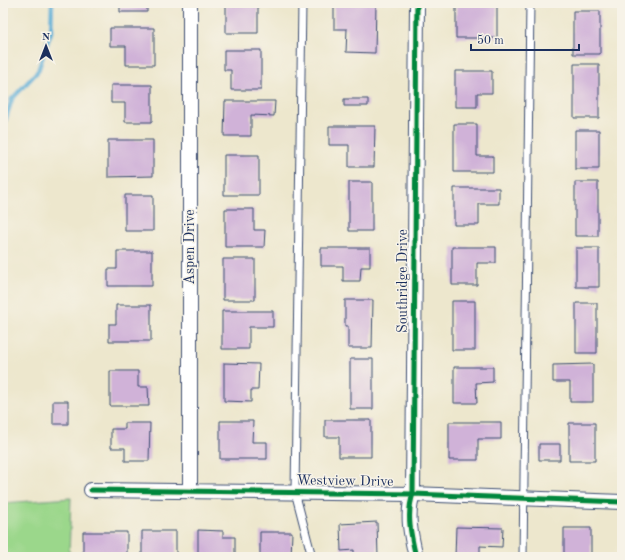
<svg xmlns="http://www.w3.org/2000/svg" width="625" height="560" viewBox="0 0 625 560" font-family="'Old Standard TT',serif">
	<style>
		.green { fill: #9bd78b; stroke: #5b8374 }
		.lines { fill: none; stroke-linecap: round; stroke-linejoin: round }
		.stream { stroke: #5badd6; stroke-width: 4.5 }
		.building { fill: #d0b2d8 }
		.service-casing { stroke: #3a4b6f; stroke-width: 9 }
		.minor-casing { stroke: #3a4b6f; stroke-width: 16 }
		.service { stroke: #fff; stroke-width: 7 }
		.minor { stroke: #fff; stroke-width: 14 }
		.cycleway-casing { stroke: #f7f3e8; stroke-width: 8 }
		.cycleway { stroke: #00873e; stroke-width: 5 }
		.labels { text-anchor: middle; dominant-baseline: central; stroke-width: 3; stroke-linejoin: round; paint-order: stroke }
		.street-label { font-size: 14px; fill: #1b2f5e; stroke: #f7f3e8 }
	</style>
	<rect width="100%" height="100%" fill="#f7f3e8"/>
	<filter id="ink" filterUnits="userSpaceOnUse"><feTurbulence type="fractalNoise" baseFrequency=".025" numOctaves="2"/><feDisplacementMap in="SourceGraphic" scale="8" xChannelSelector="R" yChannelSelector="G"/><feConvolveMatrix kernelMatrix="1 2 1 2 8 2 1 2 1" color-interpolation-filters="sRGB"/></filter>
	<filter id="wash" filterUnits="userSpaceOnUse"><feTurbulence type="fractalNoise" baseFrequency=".012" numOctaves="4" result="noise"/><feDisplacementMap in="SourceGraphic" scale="16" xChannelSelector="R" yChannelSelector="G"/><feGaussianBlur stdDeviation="0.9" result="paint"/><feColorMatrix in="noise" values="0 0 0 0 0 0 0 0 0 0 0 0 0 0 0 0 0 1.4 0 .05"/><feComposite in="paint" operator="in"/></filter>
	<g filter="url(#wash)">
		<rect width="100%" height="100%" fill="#ede7cd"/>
		<path class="green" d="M71 498 69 557H3V503Z"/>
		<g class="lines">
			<path class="stream" d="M3 127 12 99 38 71 51 32 52 3"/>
		</g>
		<g id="blocks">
			<path class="building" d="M120 3H147V12H120Z
				M226 3H258V33H226Z
				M334 3H376L375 53 346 52 347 29H334Z
				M456 4H497V38H456Z
				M573 11H600V54H573Z
				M110 28H154V65H126V46H110Z
				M224 50H261V90H231V70H224Z
				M574 64H599V118H574Z
				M455 71H492V93H477V107H455Z
				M111 85H152V122H125V103H111Z
				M344 99H368V106H344Z
				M225 101H275L274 116 251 115V136H224Z
				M454 124H477V156H493V172H454Z
				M329 126H375L374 167H349V145H329Z
				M575 130H599V169H575Z
				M108 140H153V176L108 177Z
				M224 155H259V195H224Z
				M349 182H372V231H349Z
				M575 182H598V236H575Z
				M454 188H499V204H479V225H454Z
				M125 195H153V231H125Z
				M225 209H254V230H265L264 247H225Z
				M452 247H496V263H477V285H452Z
				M321 248H370V267H361L360 281H343V266H321Z
				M576 248H599V287H576Z
				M117 251H152V286H108V269H117Z
				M223 259H255V300H223Z
				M345 300H373L372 348H348V326H345Z
				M452 301H475V350H452Z
				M576 303H597V353H576Z
				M116 305H151V341H109V324H116Z
				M222 311H273V327H249V349H222Z
				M350 359H373V409H350Z
				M224 363 259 364 258 390H251V402L224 401Z
				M593 364V402H570V382H553V365Z
				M454 367H493V382L476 383 477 403H454Z
				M110 371H138V387H148L149 406H110Z
				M53 401H68V424H53Z
				M325 420H371V457H339V437H325Z
				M220 421H253L252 442H267V459H220Z
				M449 422H501V439H478V460H449Z
				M125 423H150L149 461H125V448H111V429H125Z
				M569 423H595V461H569Z
				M539 444H560V460H539Z
				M377 522 378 557H354V550L341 551 340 524Z
				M456 527 503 528 502 547 480 546V557H455Z
				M564 528H591V557H564Z
				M198 530 223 531V537H235V557H198Z
				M142 531H176V557H142Z
				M83 532H127V557H83Z
				M260 532H292L291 557H260Z"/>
		</g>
	</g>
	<g filter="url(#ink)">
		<use href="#blocks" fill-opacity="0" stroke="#3a4b6f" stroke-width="1"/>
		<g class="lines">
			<defs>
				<path id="service" d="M302 3 295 492 312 557
					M523 557 530 3"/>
				<path id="minor" d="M190 3V490
					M91 490 413 494 622 502
					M416 557C411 536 406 514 413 494L417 3"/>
			</defs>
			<use href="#service" class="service-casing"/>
			<use href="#minor" class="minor-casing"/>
			<use href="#service" class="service"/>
			<use href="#minor" class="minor"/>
			<defs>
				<path id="cycleway" d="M91 490 413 494 622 502
					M416 557C411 536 406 514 413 494L417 3"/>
			</defs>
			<use href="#cycleway" class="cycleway-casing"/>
			<use href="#cycleway" class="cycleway"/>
		</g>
	</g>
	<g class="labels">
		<g class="street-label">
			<text transform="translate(190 247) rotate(-90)">Aspen Drive</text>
			<text transform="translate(403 281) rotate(-90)">Southridge Drive</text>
			<text transform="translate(345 481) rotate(1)">Westview Drive</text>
		</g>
	</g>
	<rect width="625" height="560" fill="none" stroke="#f7f3e8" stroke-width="16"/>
	<g transform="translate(46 46)" stroke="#f7f3e8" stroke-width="3" paint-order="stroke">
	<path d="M0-3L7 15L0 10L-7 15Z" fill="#1b2f5e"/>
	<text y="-6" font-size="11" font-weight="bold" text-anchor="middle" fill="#1b2f5e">N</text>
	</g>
	<path d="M471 44v6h108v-6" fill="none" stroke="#1b2f5e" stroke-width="2"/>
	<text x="477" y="44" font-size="12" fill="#1b2f5e" stroke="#f7f3e8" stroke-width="3" paint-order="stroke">50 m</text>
</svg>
